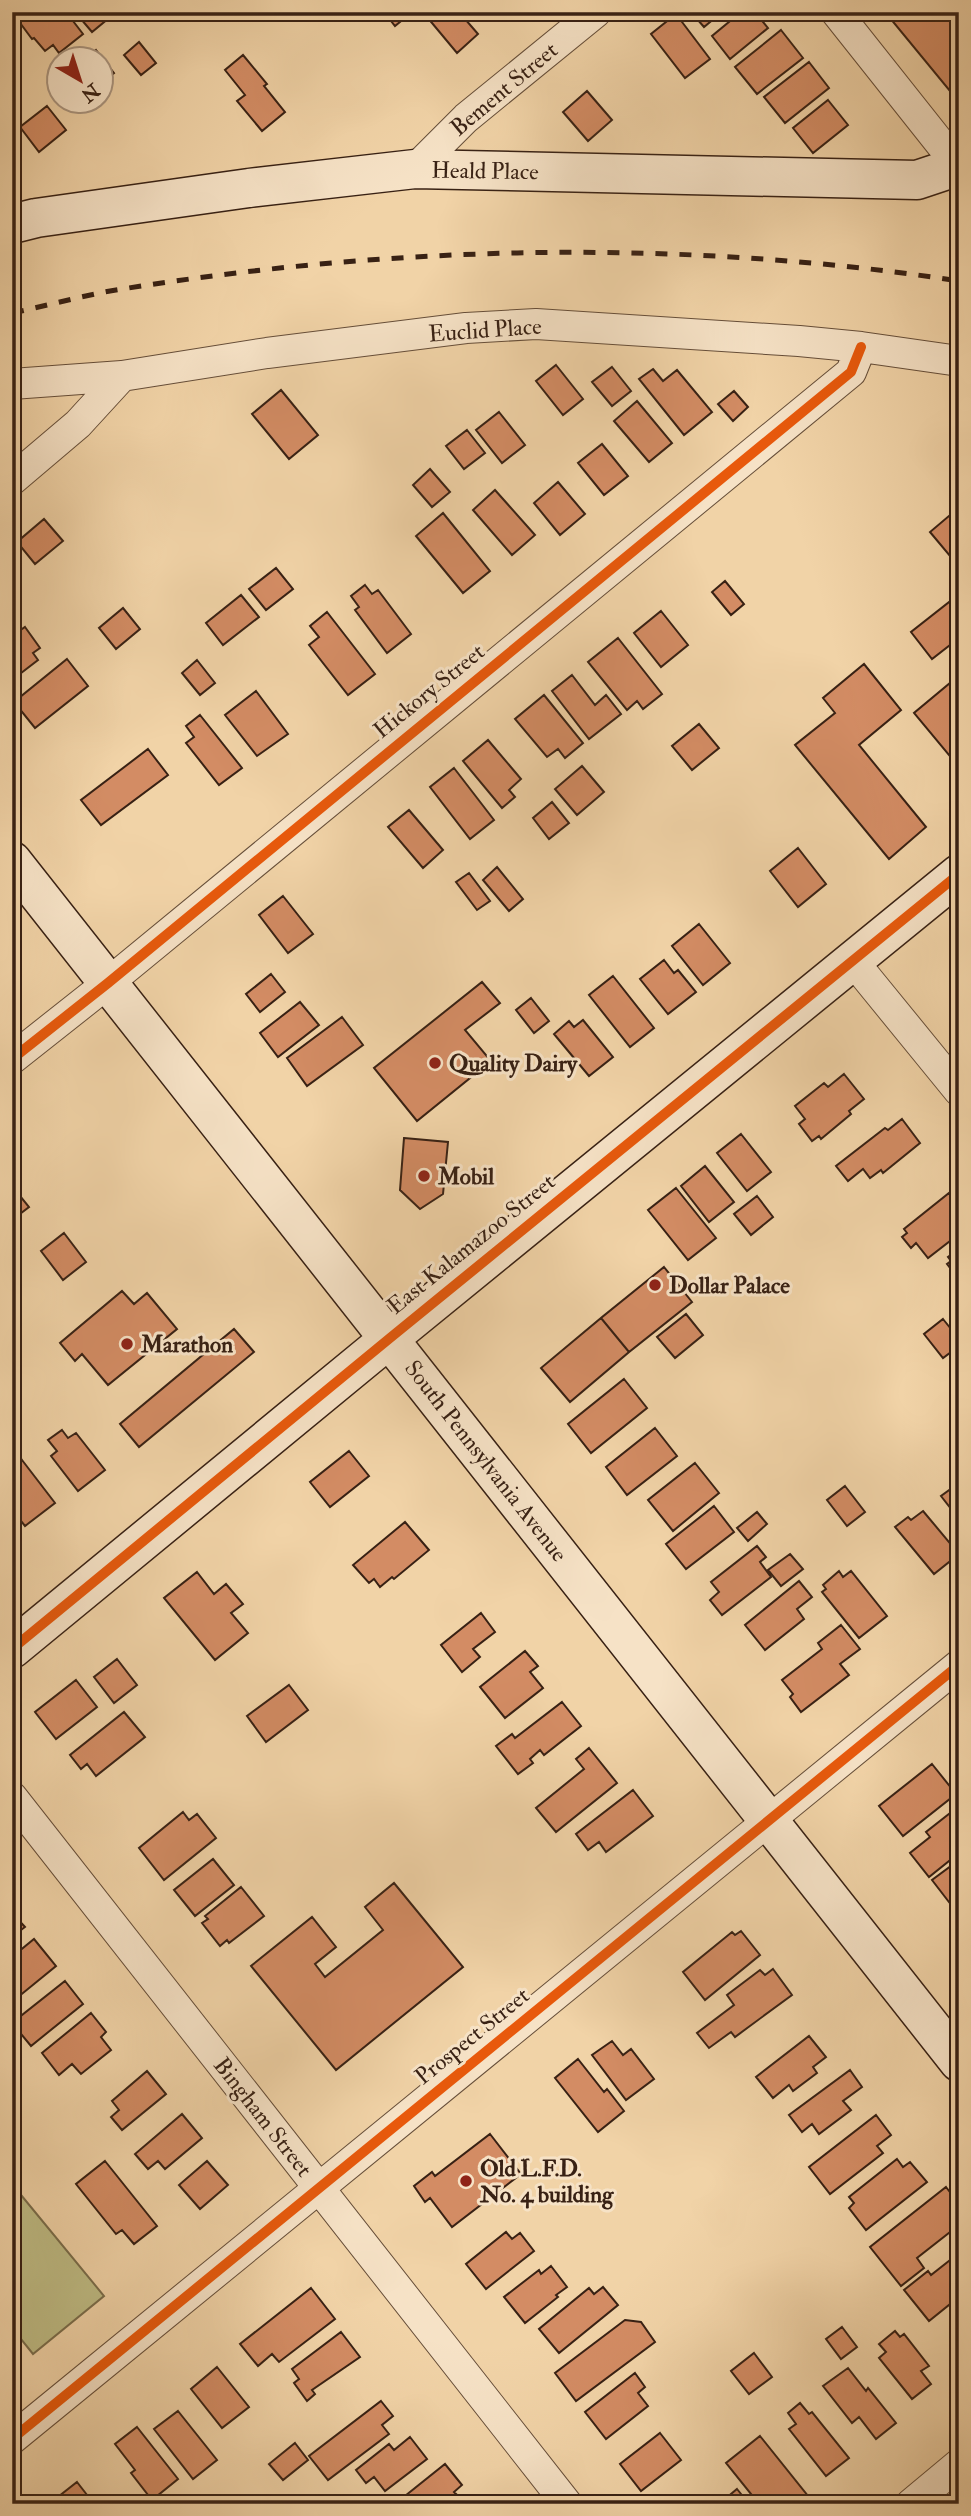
<svg xmlns="http://www.w3.org/2000/svg" width="971" height="2516" viewBox="0 0 971 2516" font-family="'IM FELL Double Pica',serif">
	<style>
		.green { fill: #bebb84; stroke: #7b6e4c; stroke-width: 2 }
		.building { fill: #d38c64; stroke: #382114; stroke-width: 2 }
		.lines { fill: none; stroke-linecap: round; stroke-linejoin: round }
		.street-casing { stroke: #664e39; stroke-width: 32 }
		.secondary-casing { stroke: #382114; stroke-width: 41 }
		.street { stroke: #f6e2c6; stroke-width: 30 }
		.secondary { stroke: #f6e2c6; stroke-width: 38 }
		.rail { stroke: #382114; stroke-width: 5; stroke-dasharray: 12 12; stroke-linecap: butt }
		.cycleway-casing { stroke: #f6e2c6; stroke-width: 15 }
		.cycleway { stroke: #e8590c; stroke-width: 10 }
		.poi-dot { fill: #8f2418; stroke: #f6e2c6; stroke-width: 2.5 }
		.labels { text-anchor: middle; dominant-baseline: central; stroke-width: 6; stroke-linejoin: round; paint-order: stroke }
		.street-label { font-size: 23px; fill: #382114; stroke: #f6e2c6 }
		.poi-label { font-size: 23px; font-weight: bold; fill: #382114; stroke: #f6e2c6; text-anchor: start }
	</style>
	<rect width="100%" height="100%" fill="#f1d3a7"/>
	<filter id="stains"><feTurbulence type="fractalNoise" baseFrequency=".00286" numOctaves="4"/><feColorMatrix values="0 0 0 0 .2 0 0 0 0 .09 0 0 0 0 .02 0 0 0 .5 -.17"/></filter>
	<radialGradient id="worn" r=".72"><stop offset=".6" stop-color="#630" stop-opacity="0"/><stop offset="1" stop-color="#630" stop-opacity=".3"/></radialGradient>
	<path class="green" d="M12 2184 104 2296 33 2354 12 2328Z"/>
	<path class="building" d="M12 12H66L83 34 59 53 53 45 45 51 34 38 32 39Z
		M75 12H105L109 18 92 32Z
		M384 12H412L395 26Z
		M432 12H459L478 34 457 53 427 17Z
		M691 12H722L704 27Z
		M741 12H755L768 28 730 59 712 36Z
		M885 12H959V102Z
		M676 14 710 59 685 78 651 34Z
		M781 30 803 58 757 94 735 67Z
		M139 42 156 63 141 75 124 55Z
		M96 50 114 73 102 83V60H84Z
		M243 55 267 84 264 86 285 112 262 131 237 101 245 95 225 70Z
		M809 62 829 88 785 123 764 97Z
		M587 91 612 120 588 141 563 112Z
		M828 100 848 125 813 153 793 128Z
		M47 106 66 130 39 152 20 127Z
		M556 365 583 399 563 415 536 381Z
		M612 367 631 391 612 406 592 382Z
		M653 369 663 381 677 370 712 412 684 435 639 379Z
		M281 390 318 435 289 459 252 414Z
		M734 391 748 407 733 421 718 404Z
		M637 401 672 443 649 462 614 421Z
		M499 412 525 445 502 463 476 430Z
		M467 430 485 453 464 469 446 446Z
		M602 444 628 476 604 495 578 463Z
		M430 469 450 492 432 507 413 485Z
		M558 482 585 514 560 535 534 503Z
		M495 490 535 535 512 555 473 510Z
		M956 510 959 513V559L955 562 930 532Z
		M443 513 490 571 463 593 416 536Z
		M44 519 63 541 35 564 17 542Z
		M276 568 293 589 266 610 249 589Z
		M725 581 744 604 731 615 712 592Z
		M365 585 372 594 378 590 411 634 387 653 355 610 359 607 351 596Z
		M241 595 259 617 223 645 206 623Z
		M953 599 959 606V638L932 659 911 632Z
		M123 608 140 629 116 649 99 628Z
		M661 611 688 645 661 667 634 633Z
		M327 612 375 674 348 695 309 645 319 637 310 626Z
		M25 627 40 648 33 653 38 660 12 680V636Z
		M618 638 662 694 643 709 637 701 627 710 588 662Z
		M67 659 88 686 35 728 14 702Z
		M197 660 215 683 200 695 182 673Z
		M864 664 901 710 859 745 926 827 889 859 795 745 835 713 823 698Z
		M572 675 595 705 606 695 621 714 589 739 552 691Z
		M950 683 959 694V767L914 713Z
		M256 691 288 734 257 756 225 715Z
		M544 695 583 743 565 758 558 749 547 757 515 719Z
		M200 715 242 768 219 785 186 743 194 737 186 726Z
		M699 724 719 748 692 770 672 746Z
		M488 740 521 779 509 790 515 797 502 808 463 761Z
		M148 749 168 775 101 825 81 800Z
		M582 766 604 792 577 815 555 789Z
		M454 768 494 820 470 839 430 787Z
		M552 802 569 823 549 839 533 818Z
		M409 810 443 850 423 868 388 827Z
		M798 848 826 884 798 907 770 871Z
		M497 867 523 899 509 911 483 880Z
		M469 873 490 901 477 910 456 882Z
		M283 896 313 934 288 953 259 915Z
		M699 924 730 963 703 985 672 946Z
		M664 960 674 973 678 970 696 992 668 1014 640 979Z
		M271 974 285 992 260 1012 246 994Z
		M613 976 654 1028 630 1047 589 995Z
		M482 982 500 1003 465 1030 491 1061 417 1121 374 1068Z
		M531 998 549 1021 534 1033 516 1010Z
		M300 1002 319 1025 278 1057 260 1033Z
		M342 1017 363 1045 307 1086 287 1058Z
		M583 1020 613 1057 589 1076 554 1034 569 1021 574 1027Z
		M844 1074 864 1099 849 1111 851 1114 821 1139 819 1136 812 1141 799 1124 805 1119 795 1106 824 1083 828 1087Z
		M902 1119 920 1143 883 1173 881 1170 870 1178 863 1169 848 1181 836 1166 885 1128 888 1130Z
		M741 1134 771 1172 747 1191 717 1153Z
		M404 1138 448 1142 443 1194 420 1209 400 1190Z
		M705 1166 734 1202 709 1222 681 1186Z
		M12 1186 29 1207 12 1220Z
		M676 1188 716 1238 688 1260 648 1210Z
		M949 1193 959 1206V1220L953 1225 959 1234 928 1258 916 1243 911 1248 902 1237 907 1233 904 1229Z
		M757 1196 773 1217 751 1235 734 1214Z
		M64 1233 86 1262 63 1280 41 1251Z
		M959 1249V1272L954 1273 947 1264 951 1261 948 1257Z
		M664 1267 692 1302 629 1352 601 1318Z
		M122 1291 134 1304 147 1293 177 1329 108 1385 82 1354 75 1361 60 1343Z
		M686 1314 703 1335 675 1358 657 1337Z
		M601 1318 629 1352 570 1402 541 1368Z
		M943 1319 959 1339V1346L943 1358 924 1334Z
		M234 1329 254 1352 139 1447 120 1424Z
		M624 1379 647 1408 591 1453 568 1424Z
		M655 1428 677 1456 627 1495 606 1467Z
		M62 1430 68 1438 76 1433 105 1470 78 1491 51 1456 57 1451 48 1440Z
		M349 1451 369 1476 330 1507 310 1482Z
		M22 1460 55 1503 25 1526 12 1510V1468Z
		M695 1463 719 1493 673 1531 648 1500Z
		M959 1483V1519L941 1496Z
		M845 1486 865 1512 847 1526 827 1500Z
		M714 1506 734 1532 686 1569 666 1544Z
		M923 1511 959 1554 934 1574 895 1527 908 1517 911 1520Z
		M757 1512 767 1524 748 1541 737 1528Z
		M405 1522 429 1550 394 1579 392 1577 380 1587 374 1579 369 1583 353 1565Z
		M757 1546 766 1557 760 1562 771 1577 722 1615 710 1600 719 1592 711 1582Z
		M790 1554 803 1569 781 1586 768 1570Z
		M839 1571 843 1577 851 1571 887 1616 859 1638 822 1592 826 1589 823 1585Z
		M197 1572 214 1594 226 1584 243 1604 231 1613 248 1633 215 1660 164 1598Z
		M799 1581 812 1597 797 1609 804 1619 765 1650 745 1625Z
		M481 1613 495 1632 473 1649 480 1657 462 1672 441 1645Z
		M841 1625 860 1649 840 1664 849 1675 801 1712 790 1697 793 1694 782 1680 822 1649 818 1643Z
		M525 1651 538 1666 530 1672 543 1688 505 1718 480 1687Z
		M117 1659 137 1685 114 1703 94 1677Z
		M76 1680 97 1707 56 1739 35 1712Z
		M289 1685 308 1710 266 1742 247 1716Z
		M562 1702 581 1726 544 1755 540 1750 530 1759 533 1763 518 1774 496 1746 512 1734 515 1738Z
		M124 1712 145 1737 96 1776 87 1764 81 1769 70 1755Z
		M589 1748 617 1783 556 1832 536 1808 584 1769 576 1759Z
		M932 1764 956 1794 903 1836 879 1806Z
		M633 1790 653 1816 606 1852 599 1842 588 1850 576 1834Z
		M959 1806V1853L929 1877 910 1853 930 1837 926 1832Z
		M183 1812 189 1820 197 1814 216 1838 164 1880 139 1848Z
		M213 1859 234 1885 195 1916 174 1890Z
		M959 1860V1901L952 1906 932 1880Z
		M394 1883 463 1967 336 2070 251 1966 312 1917 336 1947 315 1964 325 1977 383 1930 365 1907Z
		M241 1887 264 1916 229 1943 227 1940 220 1946 202 1923 208 1919 205 1916Z
		M12 1913 25 1927 12 1937Z
		M741 1931 760 1955 705 2000 683 1972 732 1932 735 1935Z
		M34 1939 56 1966 12 2002V1957Z
		M773 1969 792 1995 735 2037 731 2032 709 2048 697 2033 734 2005 727 1995 760 1970 765 1975Z
		M65 1981 83 2004 31 2046 12 2023Z
		M91 2013 106 2032 101 2037 111 2050 81 2074 72 2064 59 2075 42 2053Z
		M809 2036 826 2057 813 2067 817 2073 793 2091 789 2085 773 2098 756 2077Z
		M612 2041 623 2055 631 2049 654 2079 626 2100 592 2055Z
		M578 2059 604 2092 607 2089 624 2111 598 2132 555 2078Z
		M850 2070 862 2087 843 2101 851 2110 819 2134 812 2124 802 2132 789 2115Z
		M147 2071 166 2094 122 2130 111 2117 119 2110 112 2101Z
		M182 2114 202 2138 165 2169 158 2161 148 2169 135 2154Z
		M876 2115 891 2135 877 2146 883 2153 830 2194 809 2167Z
		M490 2134 521 2174 452 2227 430 2198 425 2202 414 2186 432 2172 435 2176Z
		M897 2159 903 2167 910 2162 927 2182 866 2230 849 2208 854 2203 849 2197Z
		M105 2161 157 2226 134 2244 122 2230 116 2234 76 2184Z
		M207 2161 228 2185 200 2209 179 2185Z
		M946 2187 959 2204V2225L917 2258 924 2268 901 2286 870 2247Z
		M506 2232 512 2239 520 2233 534 2251 486 2289 466 2264Z
		M959 2253V2307L954 2311 949 2305 929 2321 904 2290 928 2271 931 2275Z
		M551 2266 567 2287 556 2295 558 2297 525 2323 504 2297 539 2270 541 2274Z
		M603 2287 618 2305 559 2353 539 2329 589 2288 594 2294Z
		M311 2288 335 2319 279 2362 272 2354 258 2366 240 2344Z
		M625 2320 641 2322 655 2342 576 2401 555 2373Z
		M842 2327 857 2347 841 2359 826 2339Z
		M895 2331 900 2337 904 2334 929 2366 921 2371 931 2384 912 2399 879 2358 886 2352 879 2344Z
		M341 2332 360 2357 312 2390 315 2394 307 2401 294 2383 299 2379 292 2369Z
		M754 2353 772 2377 749 2394 731 2371Z
		M217 2367 249 2407 222 2428 191 2389Z
		M848 2368 866 2391 868 2388 896 2423 876 2439 859 2417 852 2423 823 2386Z
		M635 2373 645 2387 638 2393 648 2406 606 2439 585 2412Z
		M381 2401 393 2416 382 2425 389 2434 328 2480 309 2456Z
		M800 2403 809 2414 812 2412 849 2458 826 2476 789 2429 796 2424 788 2413Z
		M178 2411 217 2460 193 2479 154 2429Z
		M137 2427 178 2479 152 2500 131 2473 135 2470 115 2444Z
		M660 2433 681 2460 641 2491 620 2464Z
		M760 2436 812 2501 809 2504H759L726 2463Z
		M410 2437 427 2459 385 2491 374 2477 366 2483 356 2470 389 2444 394 2450Z
		M295 2443 308 2460 283 2480 269 2464Z
		M445 2464 462 2485 454 2492 456 2494 443 2504H395Z
		M77 2482 94 2504H49Z
		M737 2489 749 2504H719Z"/>
	<g class="lines">
		<defs>
			<path id="street" d="M836 12 959 167
				M415 169 466 118 596 12
				M12 384 122 376 267 353 466 328 536 324 799 341 861 347 959 361
				M12 480 78 424 122 376
				M853 961 959 1091
				M12 1059 108 983 851 372 861 347
				M12 1797 567 2504
				M12 2439 959 1665
				M911 2504 959 2464"/>
			<path id="secondary" d="M12 224 36 218 249 188 415 169 917 180 959 166
				M12 861 959 2062
				M12 1649 390 1338 959 874"/>
		</defs>
		<use href="#street" class="street-casing"/>
		<use href="#secondary" class="secondary-casing"/>
		<use href="#street" class="street"/>
		<use href="#secondary" class="secondary"/>
		<path class="rail" d="M12 313C45 306 78 297 110 291 389 245 679 238 959 281"/>
		<defs>
			<path id="cycleway" d="M12 1059 108 983 851 372 861 347
				M12 1649 390 1338 959 874
				M12 2439 959 1665"/>
		</defs>
		<use href="#cycleway" class="cycleway-casing"/>
		<use href="#cycleway" class="cycleway"/>
	</g>
	<g class="poi-dot">
		<circle cx="435" cy="1063" r="7"/>
		<circle cx="424" cy="1176" r="7"/>
		<circle cx="655" cy="1285" r="7"/>
		<circle cx="127" cy="1344" r="7"/>
		<circle cx="466" cy="2181" r="7"/>
	</g>
	<g class="labels">
		<g class="street-label">
			<text transform="translate(504 89) rotate(-40)">Bement Street</text>
			<text transform="translate(485 171) rotate(1)">Heald Place</text>
			<text transform="translate(485 330) rotate(-4)">Euclid Place</text>
			<text transform="translate(429 691) rotate(-39)">Hickory Street</text>
			<text transform="translate(471 1244) rotate(-39)">East Kalamazoo Street</text>
			<text transform="translate(486 1461) rotate(52)">South Pennsylvania Avenue</text>
			<text transform="translate(472 2036) rotate(-39)">Prospect Street</text>
			<text transform="translate(263 2117) rotate(52)">Bingham Street</text>
		</g>
		<g class="poi-label">
			<text x="449" y="1063">Quality Dairy</text>
			<text x="438" y="1176">Mobil</text>
			<text x="669" y="1285">Dollar Palace</text>
			<text x="141" y="1344">Marathon</text>
			<text x="480" y="2168">Old L.F.D.<tspan x="480" dy="26">No. 4 building</tspan></text>
		</g>
	</g>
	<rect width="971" height="2516" fill="none" stroke="#f1d3a7" stroke-width="42"/>
	<rect x="14" y="14" width="943" height="2488" fill="none" stroke="#382114" stroke-width="3.5"/>
	<rect x="21" y="21" width="929" height="2474" fill="none" stroke="#382114" stroke-width="2"/>
	<g transform="translate(80 80) rotate(141)"><circle r="33" fill="#f6e2c6" stroke="#aa957f" stroke-width="2"/>
	<path d="M0-5L12 26L0 18L-12 26Z" fill="#8f2418"/>
	<text y="-10" font-size="19" font-weight="bold" text-anchor="middle" fill="#382114">N</text>
	</g>
	<rect width="100%" height="100%" filter="url(#stains)"/>
	<rect width="100%" height="100%" fill="url(#worn)"/>
</svg>
